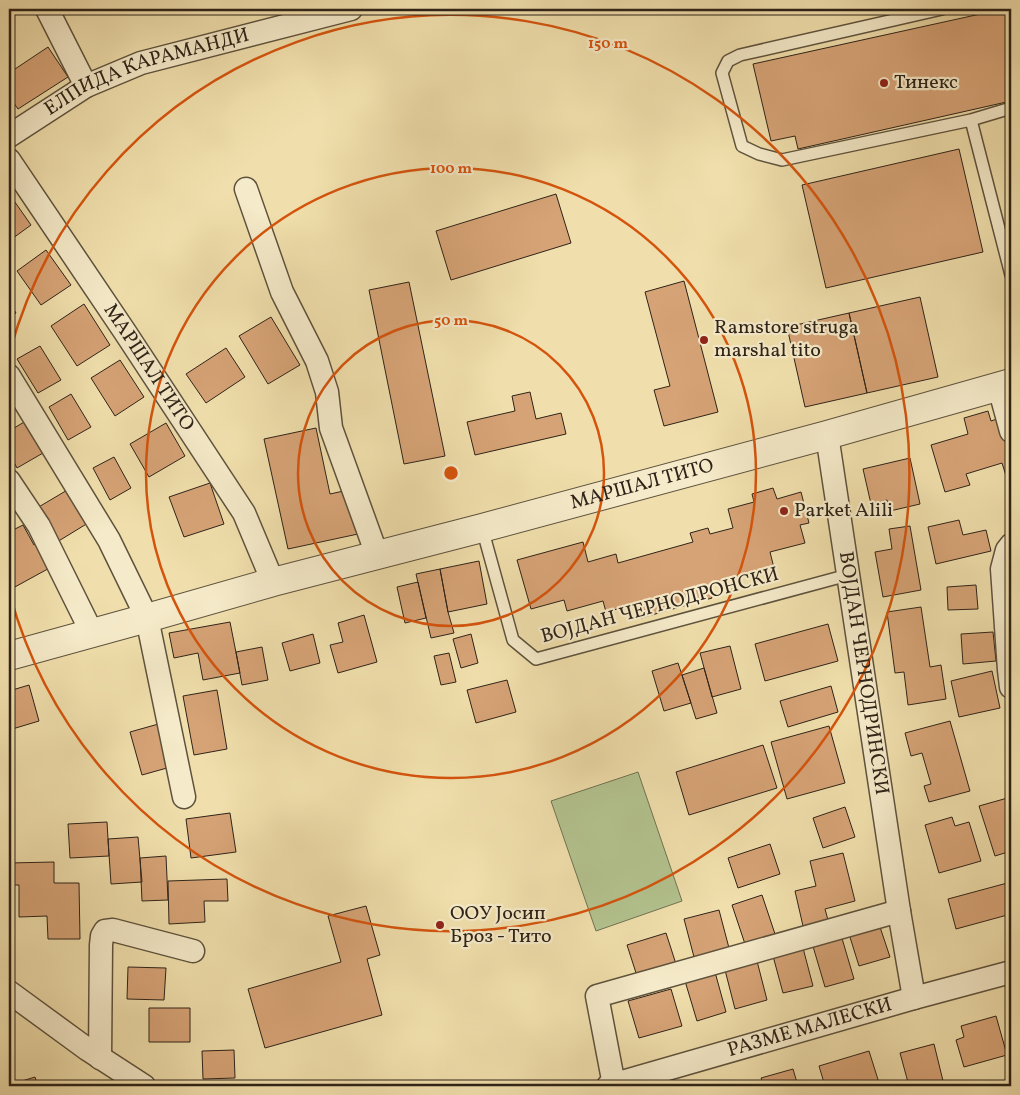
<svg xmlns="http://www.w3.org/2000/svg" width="1020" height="1095" viewBox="0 0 1020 1095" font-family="Vollkorn,serif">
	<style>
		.pitch { fill: #b3c38f; stroke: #707354 }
		.building { fill: #d6a376; stroke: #2e2318 }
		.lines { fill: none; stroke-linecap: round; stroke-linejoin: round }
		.service-casing { stroke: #5e523d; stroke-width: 14 }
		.minor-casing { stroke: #5e523d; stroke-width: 25 }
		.tertiary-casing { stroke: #5e523d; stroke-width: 30 }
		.service { stroke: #f5eac9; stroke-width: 11 }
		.minor { stroke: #f5eac9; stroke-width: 22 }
		.tertiary { stroke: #f5eac9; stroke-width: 28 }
		.ring { fill: none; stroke: #d5540d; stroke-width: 2.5 }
		.poi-dot { fill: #8f2418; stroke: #f5eac9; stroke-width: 2 }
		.labels { text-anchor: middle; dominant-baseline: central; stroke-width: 4.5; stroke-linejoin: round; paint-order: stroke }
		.street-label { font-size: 20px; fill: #2e2318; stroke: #f5eac9 }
		.poi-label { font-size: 20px; fill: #2e2318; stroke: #f5eac9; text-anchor: start }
		.centre { fill: #d5540d; stroke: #f5eac9; stroke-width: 2.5 }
		.ring-label { font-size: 15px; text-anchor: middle; font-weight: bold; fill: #d5540d; stroke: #f5eac9; stroke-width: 4.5; stroke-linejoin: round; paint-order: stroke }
	</style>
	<rect width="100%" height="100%" fill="#f0dfac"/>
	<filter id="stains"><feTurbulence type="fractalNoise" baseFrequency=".004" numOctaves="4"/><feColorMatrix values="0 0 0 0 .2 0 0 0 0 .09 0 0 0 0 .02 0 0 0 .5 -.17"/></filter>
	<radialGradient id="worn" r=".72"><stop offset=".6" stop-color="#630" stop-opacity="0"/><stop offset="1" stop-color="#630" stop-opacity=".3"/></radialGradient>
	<path class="pitch" d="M638 772 682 901 596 931 551 801Z"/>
	<path class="building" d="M1003 9H1011V101L798 149 795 136 771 141 753 64Z
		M48 47 68 77 18 109 9 96V73Z
		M959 149 983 252 826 288 802 185Z
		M556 194 571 243 451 280 436 231Z
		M9 195H10L31 225 9 241Z
		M46 250 71 285 41 305 17 271Z
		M684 281 718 412 664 426 654 390 670 386 645 292Z
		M409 282 445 456 404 464 369 290Z
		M920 297 938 377 867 393 849 313Z
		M9 301 16 313 9 318Z
		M84 304 110 345 77 366 51 326Z
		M849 313 867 393 805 407 787 327Z
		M271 317 300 365 268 384 239 336Z
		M40 346 61 380 38 393 17 359Z
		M226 348 245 377 206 403 186 374Z
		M120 360 144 397 115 416 91 378Z
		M530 392 536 419 561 413 566 434 475 455 467 422 515 411 512 396Z
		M71 394 91 427 68 440 49 407Z
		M988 411 991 421 1003 417 1011 445V478L1007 479 1002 463 966 474 970 485 945 492 931 445 968 434 964 418Z
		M31 418 50 449 17 468 9 453V431Z
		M166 423 185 456 149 477 130 444Z
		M316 428 330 494 348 490 358 534 288 549 264 439Z
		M114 457 131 488 110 500 93 468Z
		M910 458 920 504 890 511 887 500 871 504 863 469Z
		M210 483 224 524 184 537 169 497Z
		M773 488 777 499 801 492 809 523 800 525 805 543 770 552 774 568 709 586 712 598 641 618 637 604 606 612 603 601 567 611 564 600 531 609 517 560 583 542 588 562 616 554 618 563 693 542 690 533 708 528 710 534 733 528 728 509 754 502 752 494Z
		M69 489 88 523 57 542 37 508Z
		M959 520 963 535 986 530 991 551 936 564 928 527Z
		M23 525 34 545 42 541 55 565 13 588 9 580V532Z
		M910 526 921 590 883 597 875 552 892 549 889 529Z
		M479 561 487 604 448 612 440 569Z
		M440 569 448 612 454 633 431 638 416 574Z
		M418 582 426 618 405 623 397 587Z
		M976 585 978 609 948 610 947 587Z
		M921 607 930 667 941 665 946 699 908 705 904 672 895 673 887 612Z
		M364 615 377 662 338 673 330 645 343 642 338 623Z
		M230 622 240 673 203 680 198 653 174 658 169 633Z
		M828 624 838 661 765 681 755 644Z
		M993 632 996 661 963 664 961 634Z
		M313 634 320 663 290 671 282 643Z
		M471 634 478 663 461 668 453 639Z
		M730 646 741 689 712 697 700 653Z
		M262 647 268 680 242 685 236 652Z
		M449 653 456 682 441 685 434 656Z
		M678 663 691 703 664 711 652 671Z
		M704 668 717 713 696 719 682 675Z
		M992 671 1000 708 959 717 951 681Z
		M507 680 516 712 476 723 467 690Z
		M29 685 39 721 9 730V691Z
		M831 686 838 712 788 727 780 701Z
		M217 690 227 749 194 755 183 696Z
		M950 721 970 791 929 802 924 786 931 784 922 753 911 756 905 733Z
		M162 723 174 766 142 775 130 732Z
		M829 726 845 783 787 799 771 742Z
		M763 745 777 788 689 815 676 772Z
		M1011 797V851L995 856 979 806Z
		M845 807 855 837 823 848 813 818Z
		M230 813 236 852 191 858 186 819Z
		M952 817 955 826 969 822 981 861 939 873 925 825Z
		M107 822 109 856 70 858 68 824Z
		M138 837 142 882 111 884 108 839Z
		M770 844 780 874 738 888 728 858Z
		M843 853 855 901 825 909 828 920 803 926 795 891 816 886 810 861Z
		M166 856 168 900 142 901 140 858Z
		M54 862V883H79L80 939H48L47 916 19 917V885H9V863Z
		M227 879 228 901H204L205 922 169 924 168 881Z
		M1011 882V914L956 929 948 899Z
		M762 895 775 934 745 944 732 905Z
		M366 906 380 955 367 959 382 1015 265 1048 248 989 341 962 328 916Z
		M719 910 729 948 694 957 684 919Z
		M879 924 890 957 859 966 849 934Z
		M666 933 676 964 637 976 627 945Z
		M841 935 854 979 825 987 812 943Z
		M803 948 813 986 783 993 773 956Z
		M757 961 767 1000 735 1009 725 970Z
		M128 967 166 968 164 1000 127 999Z
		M715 972 726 1012 697 1021 685 981Z
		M671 989 682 1026 639 1038 628 1001Z
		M149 1008H190V1042H149Z
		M996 1016 1007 1055 964 1067 956 1040 964 1037 961 1026Z
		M1011 1017V1036L1007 1018Z
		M934 1044 944 1085 937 1086H909L900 1053Z
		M234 1050 235 1078 203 1079 202 1051Z
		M869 1051 880 1086H825L819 1066Z
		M793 1069 798 1086H764L761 1078Z
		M35 1077 38 1086H9V1085Z
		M744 1081 745 1086H723Z"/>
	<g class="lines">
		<defs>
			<path id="service" d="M942 9 740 55 728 61 722 73 742 146 759 154 782 160 971 120 1011 275
				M971 120 1011 108
				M482 528 513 640 536 659 848 575"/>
			<g id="minor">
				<path d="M47 9 86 86"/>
				<path id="s1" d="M9 136 86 86 141 63 351 9"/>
				<path id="s2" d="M9 160 125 332 244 513 273 582"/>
				<path d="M246 189 282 292 317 361 327 392 331 428 377 555"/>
				<path d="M9 376 109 540 147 618 184 797"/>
				<path d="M999 387 1011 431"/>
				<path id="s3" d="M827 435 899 911 914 998"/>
				<path d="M9 481 39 526 92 633"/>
				<path d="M1011 545 1007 550 1002 569 1009 670 1011 687"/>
				<path d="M9 992 87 1049 144 1086"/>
				<path d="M100 1058 101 945 102 936 105 931 113 930 193 951"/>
				<path d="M614 1085 597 996 899 911"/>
				<path id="s4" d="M608 1086 914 998 1011 972"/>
			</g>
			<g id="tertiary">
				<path id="s5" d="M9 656 147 618 273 582 482 528 827 435 1011 383"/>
			</g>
		</defs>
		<use href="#service" class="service-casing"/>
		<use href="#minor" class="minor-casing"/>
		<use href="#tertiary" class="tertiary-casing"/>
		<use href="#service" class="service"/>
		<use href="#minor" class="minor"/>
		<use href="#tertiary" class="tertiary"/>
	</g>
	<g class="ring">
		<circle cx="451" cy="473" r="153"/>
		<circle cx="451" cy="473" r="305"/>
		<path d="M10 351A458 458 0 1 1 10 595"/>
	</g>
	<g class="poi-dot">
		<circle cx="884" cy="83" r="5"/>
		<circle cx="704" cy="340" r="5"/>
		<circle cx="784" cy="511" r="5"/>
		<circle cx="440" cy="925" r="5"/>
	</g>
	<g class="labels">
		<g class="street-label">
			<text stroke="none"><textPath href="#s1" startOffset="154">ЕЛПИДА КАРАМАНДИ</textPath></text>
			<text stroke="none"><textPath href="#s2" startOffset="250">МАРШАЛ ТИТО</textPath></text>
			<text stroke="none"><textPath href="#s5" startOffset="656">МАРШАЛ ТИТО</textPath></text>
			<text transform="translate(660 606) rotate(-15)">ВОЈДАН ЧЕРНОДРОНСКИ</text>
			<text stroke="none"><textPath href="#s3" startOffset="241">ВОЈДАН ЧЕРНОДРИНСКИ</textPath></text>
			<text stroke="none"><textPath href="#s4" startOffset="210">РАЗМЕ МАЛЕСКИ</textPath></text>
		</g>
		<g class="poi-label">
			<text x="894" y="83">Тинекс</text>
			<text x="714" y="328">Ramstore struga<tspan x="714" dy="23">marshal tito</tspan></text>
			<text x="794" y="511">Parket Alili</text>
			<text x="450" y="914">ООУ Јосип<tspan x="450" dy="23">Броз - Тито</tspan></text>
		</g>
	</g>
	<circle cx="451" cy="473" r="8" class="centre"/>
	<g class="ring-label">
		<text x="608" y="48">150 m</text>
		<text x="451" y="173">100 m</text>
		<text x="451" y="325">50 m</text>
	</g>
	<rect width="1020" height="1095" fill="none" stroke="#f0dfac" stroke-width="30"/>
	<rect x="10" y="10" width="1000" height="1075" fill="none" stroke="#2e2318" stroke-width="2.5"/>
	<rect x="15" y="15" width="990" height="1065" fill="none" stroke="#2e2318"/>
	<rect width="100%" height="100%" filter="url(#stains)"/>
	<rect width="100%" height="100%" fill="url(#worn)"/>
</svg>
